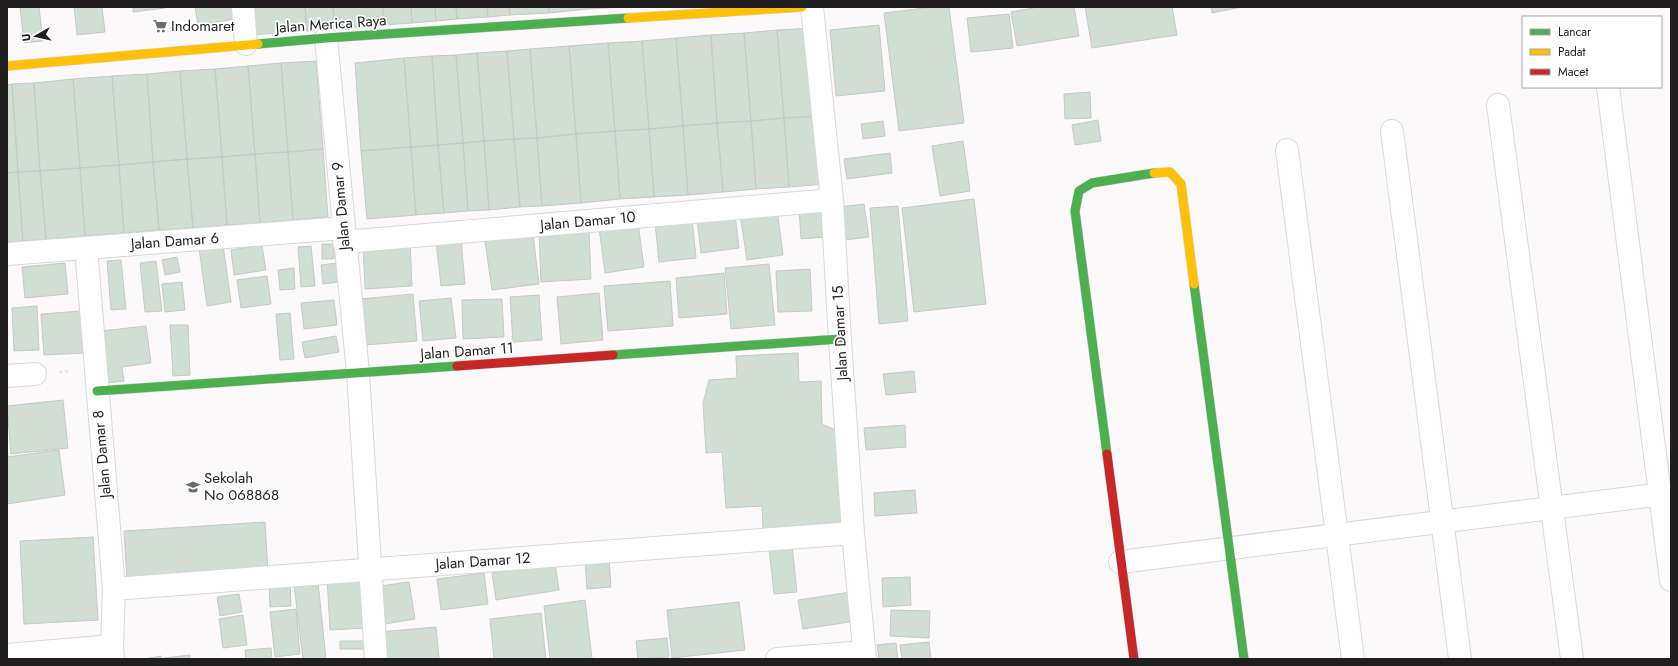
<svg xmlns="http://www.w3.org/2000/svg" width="1678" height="666" viewBox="0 0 1678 666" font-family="Jost,sans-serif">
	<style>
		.building { fill: #d0ded3; stroke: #c8c8c8 }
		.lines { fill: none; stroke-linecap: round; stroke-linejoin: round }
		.street-casing { stroke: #d9d7d8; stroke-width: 24 }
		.fast-casing { stroke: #d9d7d8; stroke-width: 10 }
		.slow-casing { stroke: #d9d7d8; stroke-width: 10 }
		.jam-casing { stroke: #d9d7d8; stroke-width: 10 }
		.path { stroke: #e6e5e6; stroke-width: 2.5; stroke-dasharray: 3 3; stroke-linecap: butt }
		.street { stroke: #fffefe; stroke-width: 22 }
		.fast { stroke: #4caf50; stroke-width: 9 }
		.slow { stroke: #ffc107; stroke-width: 9 }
		.jam { stroke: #c62828; stroke-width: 9 }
		.labels { text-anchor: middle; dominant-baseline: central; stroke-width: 3.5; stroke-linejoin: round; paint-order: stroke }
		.street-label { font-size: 15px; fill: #201e1f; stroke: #fff }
		.poi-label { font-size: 15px; fill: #201e1f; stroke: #fff; text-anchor: start }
	</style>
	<rect width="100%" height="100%" fill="#fcf9fa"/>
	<path class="building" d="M20 7H39L43 41 24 43Z
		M74 7H102L105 32 77 35Z
		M133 7H165V8L133 12Z
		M195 7H233L235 19 198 25Z
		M250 7H305L307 31 252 35Z
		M305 7H333L335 29 307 31Z
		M333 7H383L384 25 335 29Z
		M383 7H411L412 23 384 25Z
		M411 7H435L436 21 412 23Z
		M435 7H456L457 19 436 21Z
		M456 7H487L488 17 457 19Z
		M487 7H509L510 15 488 17Z
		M509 7H549V13L510 15Z
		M549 7H588V9L549 13Z
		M588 7H622L588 9Z
		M933 7H949L964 123 899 131 884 13Z
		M1039 7H1074L1079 36 1017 46 1011 12Z
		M1085 7H1172L1177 35 1092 48Z
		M1211 7H1242L1212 13Z
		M1009 14 1013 48 971 52 967 18Z
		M879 25 885 91 836 96 830 30Z
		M812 28 819 116 784 118 777 30Z
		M777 30 784 118 751 121 744 33Z
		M744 33 751 121 717 123 711 35Z
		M711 35 717 123 683 126 676 38Z
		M676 38 683 126 649 129 642 41Z
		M642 41 649 129 615 131 608 43Z
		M608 43 615 131 576 134 569 46Z
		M569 46 576 134 537 138 530 49Z
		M530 49 537 138 514 139 507 51Z
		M507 51 514 139 484 141 477 53Z
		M477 53 484 141 463 143 456 55Z
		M456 55 463 143 438 145 432 56Z
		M432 56 438 145 411 147 404 58Z
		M404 58 411 147 361 151 355 63Z
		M316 61 323 149 288 152 281 63Z
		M281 63 288 152 255 154 248 66Z
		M248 66 255 154 222 157 215 69Z
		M215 69 222 157 187 159 180 71Z
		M180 71 187 159 153 162 147 74Z
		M147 74 153 162 119 165 112 76Z
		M112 76 119 165 80 168 73 79Z
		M73 79 80 168 40 171 34 83Z
		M34 83 40 171 18 172 12 84Z
		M12 84 18 172 7 173V85Z
		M1090 92 1091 118 1065 119 1064 94Z
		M819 116 824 184 789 187 784 118Z
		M784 118 789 187 756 189 751 121Z
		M1098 120 1101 141 1075 145 1072 125Z
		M751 121 756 189 723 192 717 123Z
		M883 121 885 136 863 139 861 124Z
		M717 123 723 192 688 195 683 126Z
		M683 126 688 195 654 197 649 129Z
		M649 129 654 197 620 199 615 131Z
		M615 131 620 199 581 203 576 134Z
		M576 134 581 203 542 206 537 138Z
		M537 138 542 206 520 207 514 139Z
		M514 139 520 207 489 210 484 141Z
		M484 141 489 210 468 211 463 143Z
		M963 141 970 191 940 196 932 146Z
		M463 143 468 211 444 213 438 145Z
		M438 145 444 213 416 215 411 147Z
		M411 147 416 215 367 219 361 151Z
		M323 149 328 217 293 220 288 152Z
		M288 152 293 220 260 223 255 154Z
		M890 153 892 173 847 179 844 159Z
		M255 154 260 223 227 225 222 157Z
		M222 157 227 225 193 228 187 159Z
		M187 159 193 228 159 230 153 162Z
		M153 162 159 230 124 233 119 165Z
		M119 165 124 233 85 236 80 168Z
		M80 168 85 236 46 239 40 171Z
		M40 171 46 239 23 241 18 172Z
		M18 172 23 241 7 242V173Z
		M974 199 986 304 914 312 902 208Z
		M864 204 869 237 845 240 840 207Z
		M824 205 826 237 801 239 799 207Z
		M898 206 908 321 879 324 870 208Z
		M777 209 783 255 747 260 740 214Z
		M735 215 739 248 701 253 697 219Z
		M692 218 696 258 659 262 655 222Z
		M638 223 644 267 605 273 599 228Z
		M589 229 591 279 541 282 539 231Z
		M533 234 539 284 492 290 485 241Z
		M461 239 465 284 441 286 436 242Z
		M410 240 412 286 365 289 363 243Z
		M322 244H334V259H322Z
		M223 245 231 302 207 306 199 248Z
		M262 245 266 270 234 275 231 250Z
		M311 246 315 286 301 287 298 247Z
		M177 257 180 272 165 275 162 260Z
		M121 260 126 309 111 310 107 261Z
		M156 261 162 311 145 312 140 263Z
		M65 263 68 294 25 298 22 267Z
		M337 263 339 282 323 284 321 265Z
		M769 264 775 325 731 329 725 268Z
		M294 268 295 289 280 290 278 270Z
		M810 269 812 311 778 312 776 271Z
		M724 273 727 314 679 318 676 278Z
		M267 276 271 304 241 308 237 280Z
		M670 281 673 326 608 331 604 286Z
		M182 282 185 310 165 312 162 284Z
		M599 293 603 340 561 344 557 297Z
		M413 294 417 341 364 345 360 299Z
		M539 295 542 340 513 342 510 297Z
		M451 298 456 338 423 341 419 301Z
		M502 299 504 337 463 339 462 300Z
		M334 300 337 325 304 329 301 303Z
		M37 306 39 350 14 351 12 308Z
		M82 311 85 353 44 355 41 314Z
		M290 313 294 359 280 360 276 314Z
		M170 325H188L190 375 173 376Z
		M146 326 151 363 122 367 124 381 107 383 101 331Z
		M336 336 339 352 305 358 302 342Z
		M798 353 799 382 821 381 822 424 840 432 845 522 763 528 762 506 726 508 722 452 706 453 703 403 709 380 737 378 736 356Z
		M914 371 916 392 886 395 883 374Z
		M63 400 68 448 11 454 7 406Z
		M905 425 906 447 866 450 864 428Z
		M59 450 65 495 7 504V457Z
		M915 490 917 513 875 516 874 493Z
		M265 522 268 572 127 580 124 531Z
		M93 537 98 620 24 624 20 541Z
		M792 545 797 592 774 594 769 547Z
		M609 558 611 587 587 589 585 560Z
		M555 563 559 590 496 600 492 573Z
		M484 573 488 604 441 610 437 579Z
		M364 575 368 628 330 630 327 577Z
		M910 577 911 605 883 607 882 578Z
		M318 582 326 659H303L294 585Z
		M409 582 415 619 385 624 380 586Z
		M290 584 291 606 270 607 269 585Z
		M851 592 856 621 803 629 798 600Z
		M239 594 242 612 220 616 217 597Z
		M585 600 592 659H550L544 606Z
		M739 602 745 650 672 658 667 610Z
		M296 609 300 654 275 657 270 612Z
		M891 610 930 611 929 638 890 636Z
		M541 613 546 659H494L490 619Z
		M243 615 247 645 223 648 219 619Z
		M436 627 439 659H381L379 632Z
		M667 638 669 657 638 659 636 641Z
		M340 641H365V649H340Z
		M929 642 931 659H902L900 645Z
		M896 643 898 659H879L877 645Z
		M271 648 272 659H246L245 650Z
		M190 655V659H164V658Z
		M161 656 162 659H144Z"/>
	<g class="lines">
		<defs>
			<path id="street" d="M243 7 246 44
				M812 7 832 200 840 339 853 533 865 659
				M326 38 358 373 376 659
				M1608 87 1671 580
				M1498 105 1572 659
				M1392 131 1460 659
				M1287 150 1353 659
				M344 242 832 200
				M86 248 114 589 112 646 113 659
				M7 254 344 228
				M7 376 35 374
				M1120 562 1671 493
				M114 589 853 533
				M7 655 112 646
				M777 659 864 652"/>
			<path id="fast" d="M258 44 326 38 628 18
				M1194 284 1244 659
				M613 355 840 339
				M97 391 457 366
				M1107 454 1075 211 1079 191 1092 183 1154 173"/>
			<path id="slow" d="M628 18 802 7
				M7 66 258 44
				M1154 173 1170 172 1181 184 1194 284"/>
			<path id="jam" d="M457 366 613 355
				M1107 454 1134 659"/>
		</defs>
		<use href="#street" class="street-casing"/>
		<use href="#fast" class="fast-casing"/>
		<use href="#slow" class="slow-casing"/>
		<use href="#jam" class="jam-casing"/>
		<path class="path" d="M59 372 70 371"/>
		<use href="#street" class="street"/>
		<use href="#fast" class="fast"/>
		<use href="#slow" class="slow"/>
		<use href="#jam" class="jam"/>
	</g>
	<defs>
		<symbol id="supermarket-bare" viewBox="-9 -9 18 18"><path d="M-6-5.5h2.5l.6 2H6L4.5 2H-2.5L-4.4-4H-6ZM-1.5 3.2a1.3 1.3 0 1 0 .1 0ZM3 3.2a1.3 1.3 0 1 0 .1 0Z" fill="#6d6b6c" stroke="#fff" stroke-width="2.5" paint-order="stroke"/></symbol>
		<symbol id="school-bare" viewBox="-9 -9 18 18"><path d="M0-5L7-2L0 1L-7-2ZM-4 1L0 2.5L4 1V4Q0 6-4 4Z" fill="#6d6b6c" stroke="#fff" stroke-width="2.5" paint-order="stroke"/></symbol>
	</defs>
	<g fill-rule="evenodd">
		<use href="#supermarket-bare" x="150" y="16" width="20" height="20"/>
		<use href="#school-bare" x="183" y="477" width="20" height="20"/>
	</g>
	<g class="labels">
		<g class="street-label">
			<text transform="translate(331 24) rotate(-4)">Jalan Merica Raya</text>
			<text transform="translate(341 206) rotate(-95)">Jalan Damar 9</text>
			<text transform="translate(588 221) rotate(-5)">Jalan Damar 10</text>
			<text transform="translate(175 241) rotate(-4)">Jalan Damar 6</text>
			<text transform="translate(840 333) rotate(-93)">Jalan Damar 15</text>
			<text transform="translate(467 351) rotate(-4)">Jalan Damar 11</text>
			<text transform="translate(102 454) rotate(-95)">Jalan Damar 8</text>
			<text transform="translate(483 561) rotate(-4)">Jalan Damar 12</text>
		</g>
		<g class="poi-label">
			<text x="171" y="26">Indomaret</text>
			<text x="204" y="478">Sekolah<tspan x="204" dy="17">No 068868</tspan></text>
		</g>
	</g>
	<rect width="1678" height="666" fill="none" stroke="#201e1f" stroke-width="16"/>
	<rect x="1522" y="16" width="140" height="72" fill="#ffffff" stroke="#a6a5a5"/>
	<rect x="1530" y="29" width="20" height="6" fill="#4caf50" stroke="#a6a5a5"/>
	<text x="1558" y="36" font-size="12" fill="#201e1f">Lancar</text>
	<rect x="1530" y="49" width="20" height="6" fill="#ffc107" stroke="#a6a5a5"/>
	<text x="1558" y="56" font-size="12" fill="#201e1f">Padat</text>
	<rect x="1530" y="69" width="20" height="6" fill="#c62828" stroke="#a6a5a5"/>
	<text x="1558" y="76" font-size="12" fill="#201e1f">Macet</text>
	<g transform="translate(36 36) rotate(262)" stroke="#ffffff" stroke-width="3" paint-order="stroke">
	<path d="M0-3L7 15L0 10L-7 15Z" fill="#201e1f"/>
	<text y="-6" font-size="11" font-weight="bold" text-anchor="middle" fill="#201e1f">U</text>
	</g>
</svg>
